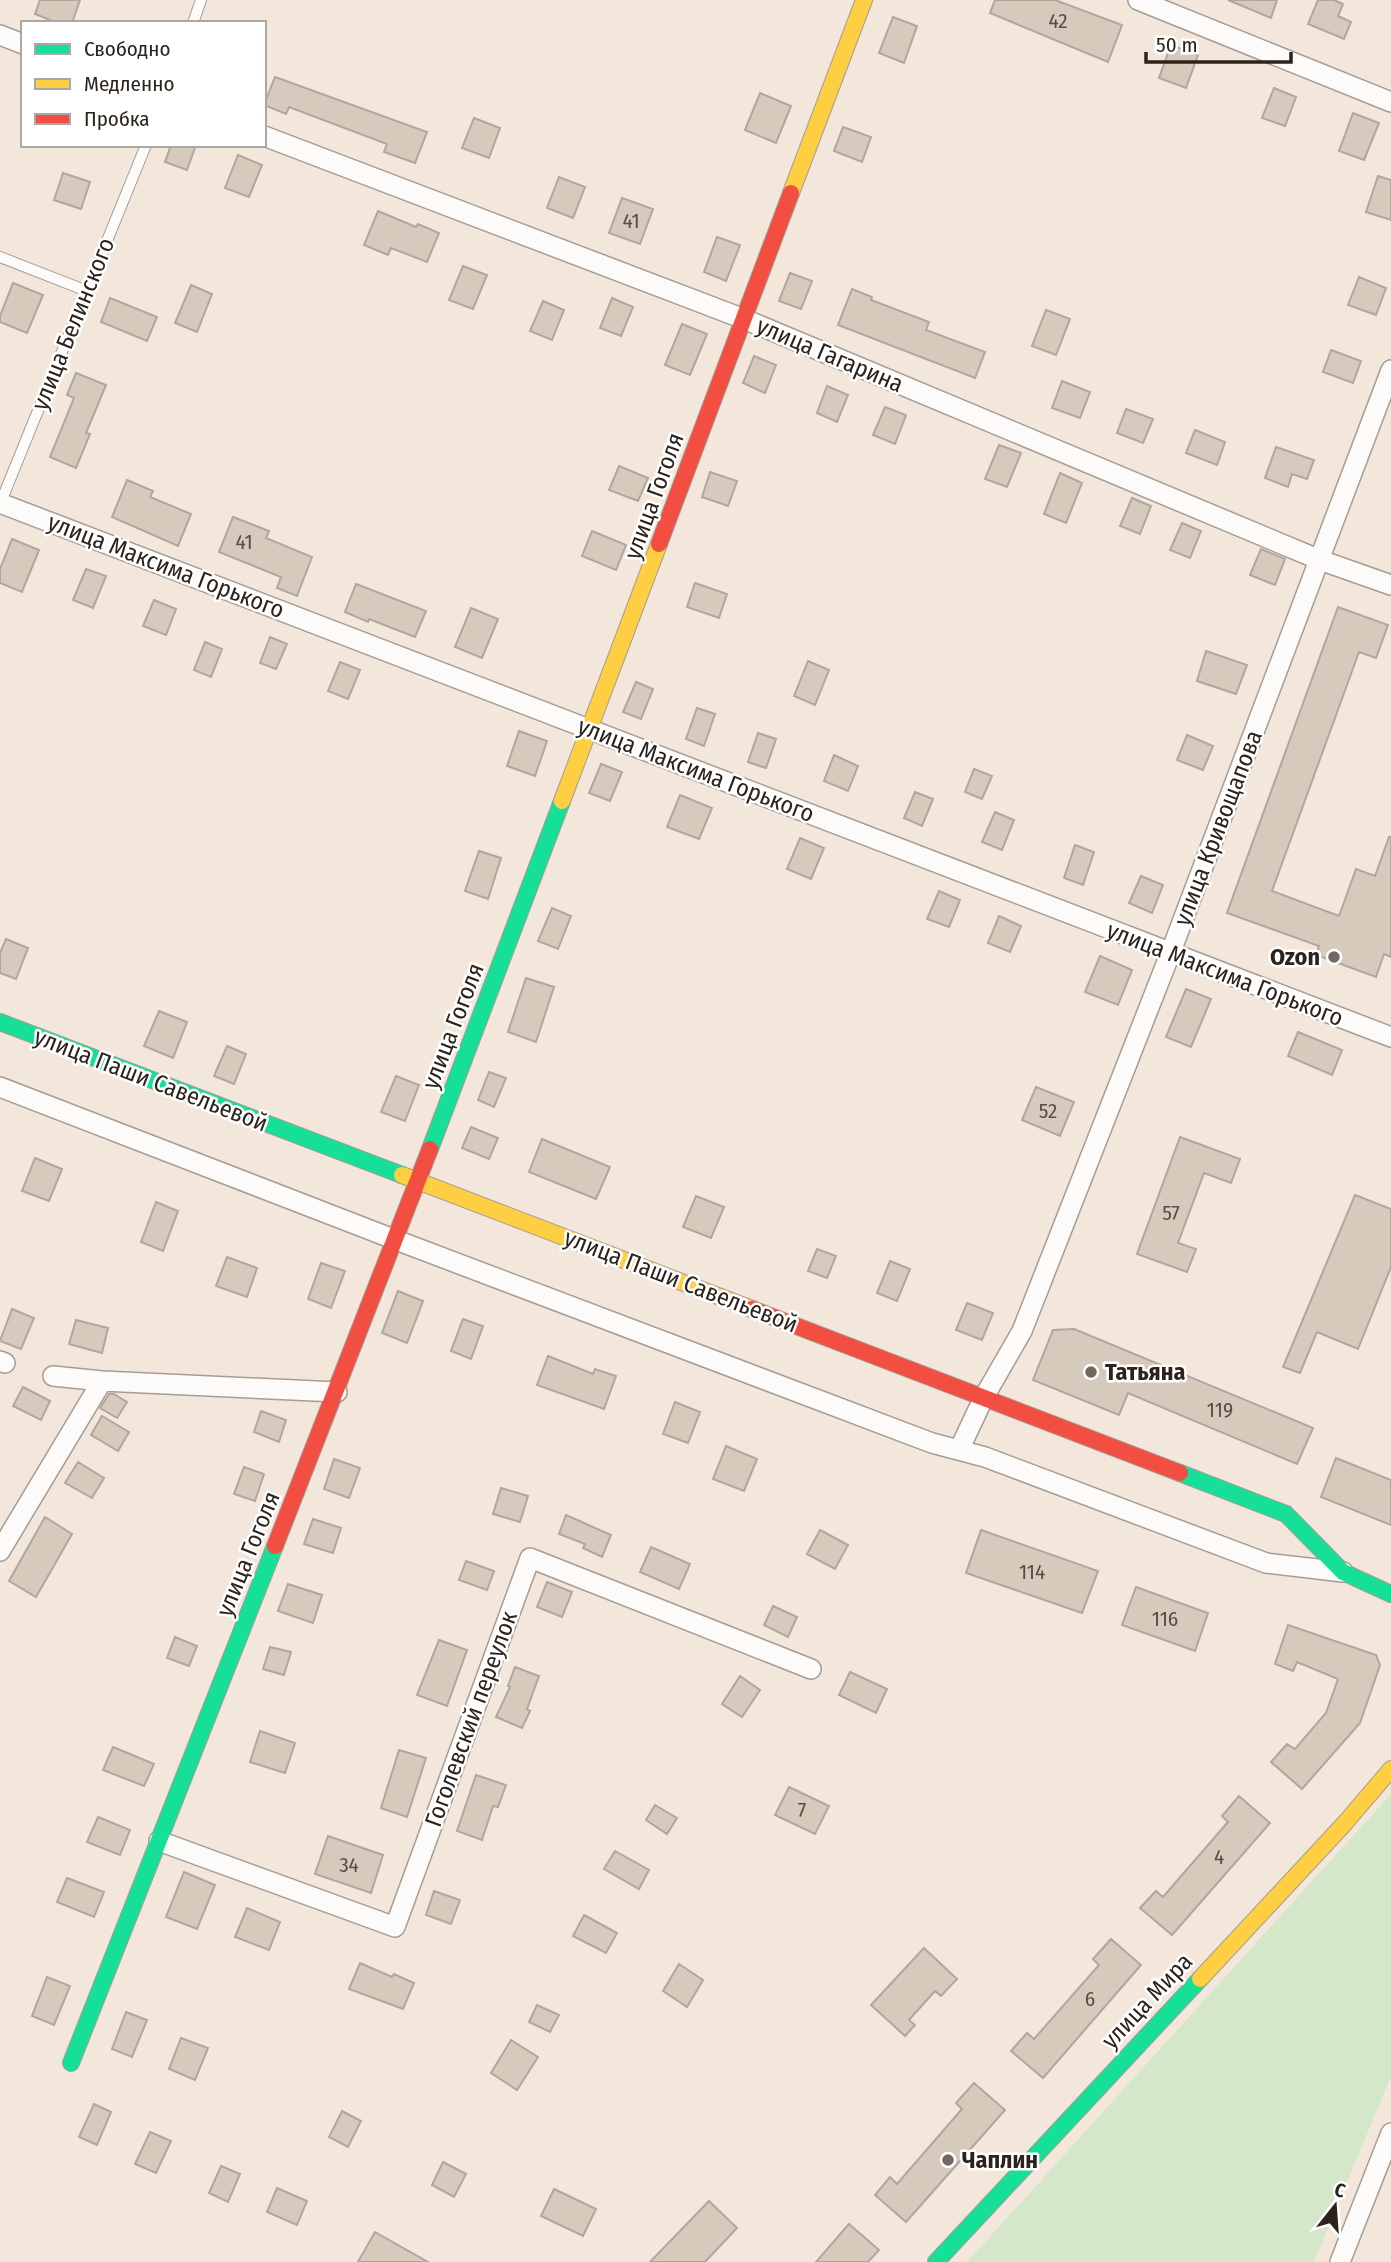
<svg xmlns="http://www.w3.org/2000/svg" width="1391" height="2262" viewBox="0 0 1391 2262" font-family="'Fira Sans Condensed',sans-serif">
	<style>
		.green { fill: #d4e7c9 }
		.building { fill: #d6cabc; stroke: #afa79e; stroke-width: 2 }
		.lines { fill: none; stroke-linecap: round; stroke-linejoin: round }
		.lane-casing { stroke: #a59c94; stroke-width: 12 }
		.street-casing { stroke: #a59c94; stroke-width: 22 }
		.fast-casing { stroke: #a59c94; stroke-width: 18 }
		.slow-casing { stroke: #a59c94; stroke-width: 18 }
		.jam-casing { stroke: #a59c94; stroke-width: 18 }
		.lane { stroke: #fdfbfa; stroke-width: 10 }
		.street { stroke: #fdfbfa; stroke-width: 19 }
		.fast { stroke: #16e098; stroke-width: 16 }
		.slow { stroke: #ffcf43; stroke-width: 16 }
		.jam { stroke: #f24e42; stroke-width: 16 }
		.poi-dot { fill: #71685f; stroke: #fff; stroke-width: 2.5 }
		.labels { text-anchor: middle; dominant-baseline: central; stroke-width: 5; stroke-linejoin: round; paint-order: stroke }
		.number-label { font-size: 21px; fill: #564d44 }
		.street-label { font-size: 24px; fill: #2b231c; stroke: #fff }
		.poi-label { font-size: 24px; font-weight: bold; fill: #2b231c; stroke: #fff; text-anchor: start }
	</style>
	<rect width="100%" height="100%" fill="#f3e7dc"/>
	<path class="green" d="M1391 1794V2076L1314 2262H967Z"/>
	<path class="building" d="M40 0H80L72 23H57L35 14Z
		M995 0H1055L1122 25 1108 62 990 13Z
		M1228 0H1277L1271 18Z
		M1318 0H1334L1343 4 1338 16 1351 22 1344 39 1308 24Z
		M893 17 917 26 904 63 879 53Z
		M1171 45 1198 55 1186 88 1159 78Z
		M275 77 427 132 415 163 384 152 387 144 289 107 286 114 264 105Z
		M1274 88 1296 97 1285 126 1262 118Z
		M760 93 791 106 776 143 745 130Z
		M1353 113 1379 123 1364 160 1339 151Z
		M474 118 500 128 489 158 462 148Z
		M843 127 871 137 862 162 834 151Z
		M171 145H196L187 170 165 162Z
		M238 155 262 165 249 197 225 188Z
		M63 173 90 182 81 209 54 200Z
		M1378 176 1391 180V220L1366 212Z
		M559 177 585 187 573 218 547 208Z
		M622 198 653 209 640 244 609 233Z
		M378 211 416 227 418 224 439 233 427 262 391 248 388 255 364 245Z
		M717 237 740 245 726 281 704 272Z
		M463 266 487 275 473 309 449 300Z
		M790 273 812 281 801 309 779 301Z
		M1359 277 1386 288 1376 315 1348 305Z
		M13 283 43 295 27 333 0 322V316Z
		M191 285 212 294 197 332 175 323Z
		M852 289 872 297 871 300 929 322 926 330 985 352 975 378 838 325Z
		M110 298 157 317 147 341 101 322Z
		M612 298 633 307 621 336 600 328Z
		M543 301 564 310 552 340 530 331Z
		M1046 310 1070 319 1056 355 1032 346Z
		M682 324 707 334 690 375 665 365Z
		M1331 350 1361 361 1353 383 1323 372Z
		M754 356 776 365 765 393 743 383Z
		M76 373 106 385 86 433 90 434 76 468 50 457 74 398 67 395Z
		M1062 381 1090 392 1080 418 1052 408Z
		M827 386 848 395 837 422 817 413Z
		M885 407 906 415 895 444 873 435Z
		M1126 409 1153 419 1143 443 1117 433Z
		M1195 430 1225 442 1217 465 1186 453Z
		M999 445 1021 453 1007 487 985 479Z
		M1276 447 1314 460 1307 479 1292 474 1288 487 1265 478Z
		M619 466 648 478 638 501 609 490Z
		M710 472 737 481 728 506 702 497Z
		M1060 473 1082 483 1066 523 1044 514Z
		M127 480 153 491 150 497 191 514 178 546 112 517Z
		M1132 498 1151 506 1140 534 1120 526Z
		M233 517 269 531 266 538 312 557 297 596 277 588 281 577 219 552Z
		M1182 523 1201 531 1190 558 1170 550Z
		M592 531 626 545 616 570 582 556Z
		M12 539 39 550 22 592 0 583V569Z
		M1261 549 1285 559 1275 585 1250 575Z
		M86 569 106 576 93 608 73 600Z
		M695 583 727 594 719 618 687 607Z
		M356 584 426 611 415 637 369 619 368 622 345 612Z
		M154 600 176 609 166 635 143 626Z
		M1338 607 1388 625 1376 658 1359 652 1272 891 1339 916 1356 869 1375 876 1389 837H1391V957L1384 954 1376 977 1316 955 1319 946 1227 913Z
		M471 608 498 619 482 658 455 647Z
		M270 637 287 644 276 669 260 663Z
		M205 642 222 649 211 677 194 670Z
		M1206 651 1247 665 1236 694 1197 681Z
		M808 661 829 670 815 705 794 696Z
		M340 662 360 670 348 699 328 691Z
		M636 682 653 689 641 719 623 712Z
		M697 708 715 714 704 746 686 739Z
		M519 731 547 741 535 776 507 766Z
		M758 733 776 739 766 768 748 762Z
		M1187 735 1213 746 1203 770 1177 760Z
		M834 755 858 766 848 791 824 781Z
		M601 764 622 772 610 801 589 793Z
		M974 769 992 776 982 799 965 792Z
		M915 792 933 799 922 826 904 818Z
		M680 795 712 808 699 839 667 827Z
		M995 812 1014 820 1002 850 982 842Z
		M800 838 824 848 811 879 787 869Z
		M1075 845 1094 852 1083 885 1064 878Z
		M479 851 501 858 488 899 465 891Z
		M1141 876 1163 885 1152 913 1129 903Z
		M939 891 960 900 949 927 927 919Z
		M552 908 571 916 558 949 538 941Z
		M999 916 1021 926 1010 952 988 943Z
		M6 939 28 948 16 979 0 973V953Z
		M1100 956 1132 970 1118 1005 1085 992Z
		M526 978 554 987 536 1042 508 1032Z
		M1186 989 1211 999 1191 1047 1166 1037Z
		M159 1011 187 1022 173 1058 144 1046Z
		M1298 1032 1342 1050 1332 1075 1288 1056Z
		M227 1046 246 1054 234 1084 214 1076Z
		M489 1072 506 1078 494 1107 478 1100Z
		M396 1076 419 1085 405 1121 381 1112Z
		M1036 1087 1074 1102 1060 1136 1022 1120Z
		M471 1127 498 1138 489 1159 462 1148Z
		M1180 1137 1240 1159 1231 1183 1204 1173 1178 1243 1196 1249 1187 1272 1137 1254Z
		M542 1139 610 1167 596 1199 529 1172Z
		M35 1158 62 1169 49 1201 22 1191Z
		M1355 1195 1391 1209V1267L1358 1349 1317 1332 1300 1373 1283 1367Z
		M696 1196 724 1207 711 1238 683 1227Z
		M156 1202 178 1211 163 1251 141 1242Z
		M817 1249 836 1256 827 1278 808 1271Z
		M227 1257 257 1268 247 1297 216 1286Z
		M890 1261 910 1269 897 1301 877 1293Z
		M321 1263 345 1271 331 1308 308 1299Z
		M398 1291 423 1301 407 1343 382 1333Z
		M967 1303 993 1313 982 1340 956 1330Z
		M12 1309 34 1318 21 1349 0 1341Z
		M463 1319 483 1326 471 1359 451 1351Z
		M76 1320 108 1328 102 1353 69 1344Z
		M1074 1329 1313 1428 1297 1464 1128 1393 1119 1415 1033 1380 1053 1330Z
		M548 1356 593 1374 595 1369 616 1376 604 1409 537 1385Z
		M23 1387 50 1401 41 1420 13 1406Z
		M109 1394H114L127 1402 117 1418 100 1408Z
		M675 1402 700 1412 688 1443 663 1434Z
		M261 1411 286 1420 279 1442 254 1432Z
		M102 1416 129 1432 118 1451 91 1435Z
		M726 1446 757 1459 744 1491 713 1479Z
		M1336 1458 1391 1480V1525L1321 1497Z
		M334 1459 360 1468 349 1498 324 1489Z
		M78 1462 104 1478 92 1498 65 1483Z
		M244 1467 264 1474 255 1501 234 1494Z
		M501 1488 528 1496 520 1522 493 1514Z
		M566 1515 611 1535 602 1557 583 1548 585 1544 559 1534Z
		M45 1517 72 1534 36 1597 9 1581Z
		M313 1519 341 1528 333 1553 304 1544Z
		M820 1530 848 1545 835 1569 807 1554Z
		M981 1530 1098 1571 1082 1613 966 1573Z
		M651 1547 690 1564 679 1589 640 1572Z
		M466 1561 494 1571 487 1590 459 1580Z
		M547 1582 572 1592 562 1617 537 1607Z
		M288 1584 322 1595 313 1623 278 1611Z
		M1136 1587 1208 1613 1195 1651 1122 1625Z
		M773 1606 797 1617 788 1637 764 1625Z
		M1288 1625 1376 1655 1380 1665 1360 1723 1302 1789 1271 1762 1287 1744 1295 1749 1326 1713 1338 1679 1297 1662 1293 1671 1275 1664Z
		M175 1637 197 1646 189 1666 167 1658Z
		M439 1640 467 1650 447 1706 417 1695Z
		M270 1647 291 1652 284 1675 263 1669Z
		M515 1667 539 1676 527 1709 530 1711 522 1728 496 1717 510 1687 508 1686Z
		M850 1672 887 1689 876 1713 839 1695Z
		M740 1676 760 1690 742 1717 722 1704Z
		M260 1731 295 1743 285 1773 250 1762Z
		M113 1747 154 1764 144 1786 103 1770Z
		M399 1750 426 1758 407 1817 381 1808Z
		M476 1775 506 1785 498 1807 493 1806 482 1840 457 1831Z
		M789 1787 829 1806 815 1834 775 1815Z
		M1239 1796 1270 1823 1172 1935 1140 1908 1156 1891 1163 1897 1228 1822 1222 1816Z
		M655 1805 677 1818 667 1834 646 1820Z
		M98 1817 130 1830 120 1855 87 1842Z
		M328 1836 383 1855 371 1893 315 1874Z
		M615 1851 649 1870 639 1889 604 1869Z
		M184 1872 215 1885 197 1929 166 1917Z
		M67 1878 104 1892 94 1917 57 1902Z
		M434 1891 460 1900 451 1924 426 1915Z
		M247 1908 280 1922 269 1950 235 1937Z
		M584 1915 617 1933 606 1953 573 1936Z
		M1111 1939 1141 1965 1043 2078 1011 2051 1027 2033 1034 2039 1099 1965 1093 1959Z
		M924 1948 957 1979 941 1996 935 1991 909 2020 915 2025 905 2036 871 2005Z
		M360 1963 392 1977 394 1974 414 1983 403 2009 349 1989Z
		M679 1964 703 1980 687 2007 663 1991Z
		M47 1977 70 1986 54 2025 32 2016Z
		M537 2005 559 2015 550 2032 529 2022Z
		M126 2012 147 2020 132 2057 112 2049Z
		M181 2038 208 2048 195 2080 169 2069Z
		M511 2040 538 2057 517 2090 491 2073Z
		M974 2083 1005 2110 906 2222 875 2195 890 2177 897 2184 962 2109 956 2103Z
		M94 2104 111 2112 97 2145 79 2137Z
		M342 2111 361 2121 348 2147 329 2137Z
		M150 2132 171 2141 156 2173 135 2164Z
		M443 2162 466 2174 454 2197 432 2185Z
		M221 2166 240 2174 228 2202 209 2193Z
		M277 2188 307 2201 297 2225 267 2212Z
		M554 2189 596 2209 583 2236 541 2216Z
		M709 2201 737 2228 705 2262H650Z
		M849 2224 879 2250 868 2262H816Z
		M375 2232 428 2262H358Z"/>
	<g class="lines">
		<defs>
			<path id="lane" d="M193 23 201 0
				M0 257 87 291
				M0 504 146 145"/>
			<path id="street" d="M1138 0 1391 102
				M0 35 23 44
				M264 136 744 319 1320 560 1391 585
				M0 503 1391 1037
				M0 1087 396 1240 932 1443 985 1457 1266 1563 1343 1572
				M0 1361 5 1363
				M53 1376 102 1381 337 1392
				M959 1450 984 1397 1022 1331 1170 954 1391 370
				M0 1551 102 1381
				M159 1841 395 1927 530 1558 811 1669
				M1340 2262 1391 2133"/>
			<path id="fast" d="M0 1022 402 1175
				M430 1149 562 801
				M1180 1473 1286 1514 1343 1572 1391 1594
				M71 2063 275 1546
				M936 2262 1200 1979"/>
			<path id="slow" d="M791 193 864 0
				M562 801 659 544
				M402 1175 752 1309
				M1200 1979 1345 1823 1391 1769"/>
			<path id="jam" d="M659 544 791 193
				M752 1309 1180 1473
				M275 1546 430 1149"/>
		</defs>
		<use href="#lane" class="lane-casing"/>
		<use href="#street" class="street-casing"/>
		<use href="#fast" class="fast-casing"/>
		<use href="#slow" class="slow-casing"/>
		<use href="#jam" class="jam-casing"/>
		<use href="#lane" class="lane"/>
		<use href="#street" class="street"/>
		<use href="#fast" class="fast"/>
		<use href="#slow" class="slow"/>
		<use href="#jam" class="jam"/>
	</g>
	<g class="poi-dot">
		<circle cx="1334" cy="957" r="7"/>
		<circle cx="1091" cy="1372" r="7"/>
		<circle cx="948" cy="2160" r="7"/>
	</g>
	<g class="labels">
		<g class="number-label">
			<text x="1058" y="21">42</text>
			<text x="631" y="221">41</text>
			<text x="244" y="542">41</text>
			<text x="1048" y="1111">52</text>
			<text x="1171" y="1213">57</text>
			<text x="1220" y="1410">119</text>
			<text x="1032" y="1572">114</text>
			<text x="1165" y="1619">116</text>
			<text x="802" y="1810">7</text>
			<text x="1219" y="1857">4</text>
			<text x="349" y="1865">34</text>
			<text x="1090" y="1999">6</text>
		</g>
		<g class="street-label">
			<text transform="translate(73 324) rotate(-68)">улица Белинского</text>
			<text transform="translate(830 355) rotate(23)">улица Гагарина</text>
			<text transform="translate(654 496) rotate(-70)">улица Гоголя</text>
			<text transform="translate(166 566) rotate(21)">улица Максима Горького</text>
			<text transform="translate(696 770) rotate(21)">улица Максима Горького</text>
			<text transform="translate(1218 828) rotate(-69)">улица Кривощапова</text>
			<text transform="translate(1225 974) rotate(21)">улица Максима Горького</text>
			<text transform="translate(453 1026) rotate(-69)">улица Гоголя</text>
			<text transform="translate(151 1080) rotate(21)">улица Паши Савельевой</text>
			<text transform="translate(681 1281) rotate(21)">улица Паши Савельевой</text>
			<text transform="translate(248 1554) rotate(-68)">улица Гоголя</text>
			<text transform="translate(471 1719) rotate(-70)">Гоголевский переулок</text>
			<text transform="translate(1147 2001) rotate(-47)">улица Мира</text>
		</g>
		<g class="poi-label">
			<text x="1320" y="957" text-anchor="end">Ozon</text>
			<text x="1105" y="1372">Татьяна</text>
			<text x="962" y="2160">Чаплин</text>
		</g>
	</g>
	<rect x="21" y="21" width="245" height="126" fill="#ffffff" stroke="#aaa7a4" stroke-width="2"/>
	<rect x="35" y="44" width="35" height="10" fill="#16e098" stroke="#aaa7a4" stroke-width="2"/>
	<text x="84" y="56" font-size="21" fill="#2b231c">Свободно</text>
	<rect x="35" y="79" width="35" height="10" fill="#ffcf43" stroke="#aaa7a4" stroke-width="2"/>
	<text x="84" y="91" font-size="21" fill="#2b231c">Медленно</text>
	<rect x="35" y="114" width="35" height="10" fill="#f24e42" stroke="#aaa7a4" stroke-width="2"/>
	<text x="84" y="126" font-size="21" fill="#2b231c">Пробка</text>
	<g transform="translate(1335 2206) rotate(17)" stroke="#ffffff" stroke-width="5" paint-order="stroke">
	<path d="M0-5L12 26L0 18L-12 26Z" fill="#2b231c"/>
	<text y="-10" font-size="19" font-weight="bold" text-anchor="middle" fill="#2b231c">С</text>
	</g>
	<path d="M1146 52v10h145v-10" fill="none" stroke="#2b231c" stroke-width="3.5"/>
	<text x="1156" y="52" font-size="21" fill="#2b231c" stroke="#ffffff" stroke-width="5" paint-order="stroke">50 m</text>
</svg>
